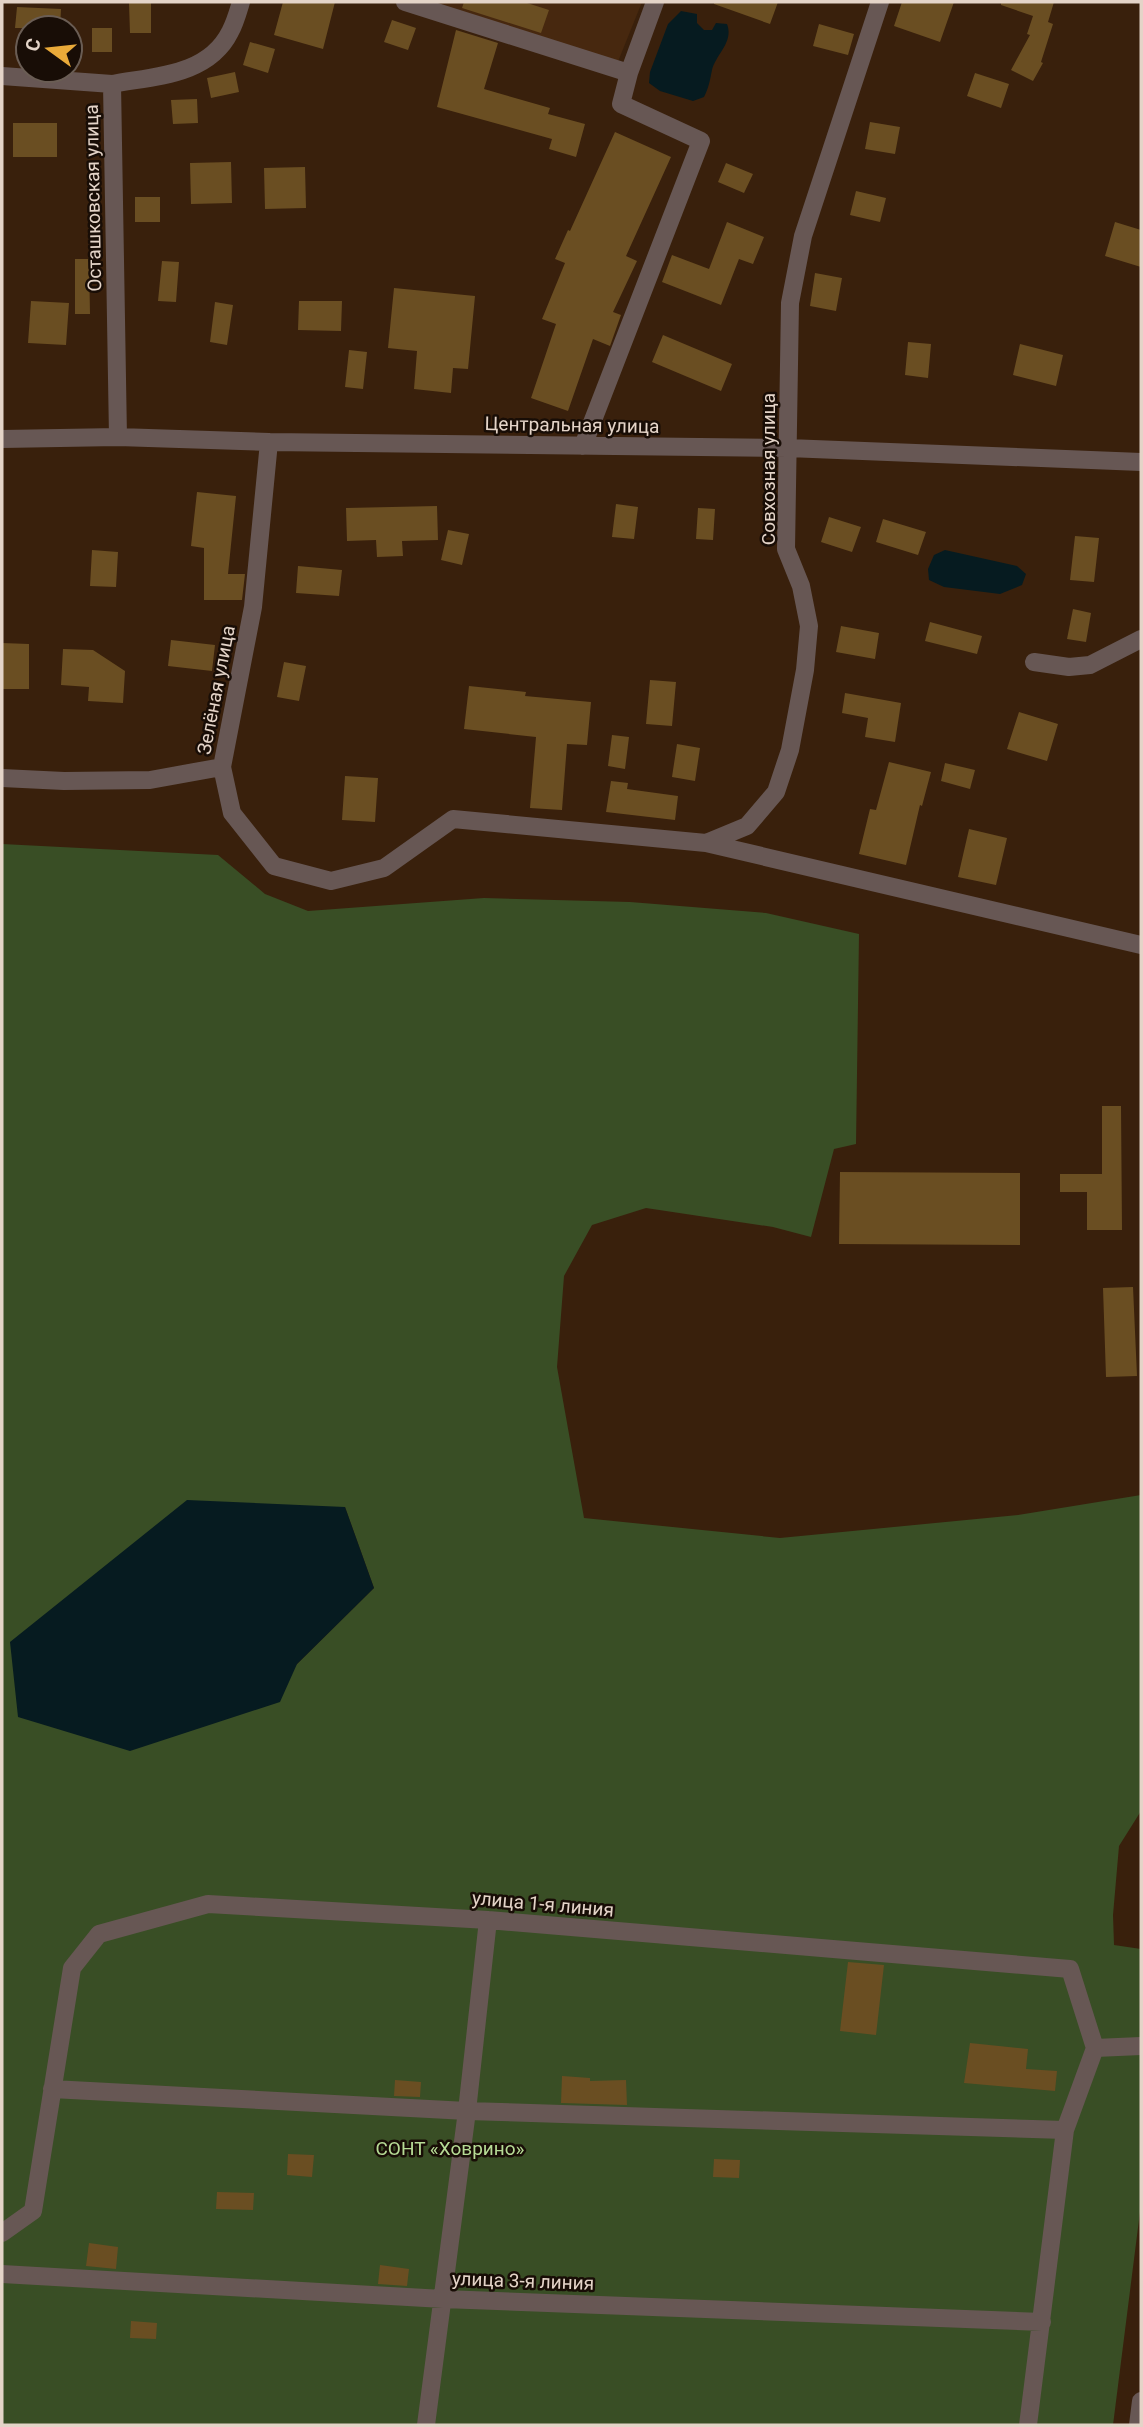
<svg xmlns="http://www.w3.org/2000/svg" width="1143" height="2427" viewBox="0 0 1143 2427" font-family="Roboto,sans-serif">
	<style>
		.built { fill: #47280f }
		.green { fill: #394e25; fill-rule: evenodd }
		.water { fill: #061b20 }
		.building { fill: #6a4e22 }
		.lines { fill: none; stroke-linecap: round; stroke-linejoin: round }
		.minor { stroke: #675754; stroke-width: 18 }
		.labels { text-anchor: middle; dominant-baseline: central; stroke-width: 5; stroke-linejoin: round; paint-order: stroke }
		.street-label { font-size: 19px; fill: #e4d4c8; stroke: #180d06 }
		.park-label { font-size: 19px; fill: #b6db95; stroke: #180d06 }
	</style>
	<rect width="100%" height="100%" fill="#39200c"/>
	<path class="built" d="M429 2H642L617 64Z"/>
	<path class="green" d="M2 844 218 855 265 894 308 911 484 898 630 902 766 913 859 934 856 1144 834 1149 811 1237 773 1227 646 1208 592 1225 564 1276 557 1367 584 1518 780 1538 1018 1515 1141 1495V1811L1119 1846 1113 1915 1114 1945 1141 1949V2204L1113 2425H2ZM345 1507 374 1588 296 1665Z"/>
	<path class="water" d="M681 11 697 14V23L704 30H712L716 23 727 24C734 42 716 54 712 70 710 80 709 87 704 97L693 101 660 91 649 83 650 72 668 24Z
		M945 550 1017 566 1026 574 1022 585 1000 594 944 587 929 580 928 569 934 555Z
		M187 1500 345 1507 374 1588 297 1664 280 1702 130 1751 18 1717 10 1642Z"/>
	<path class="building" d="M283 2H335L323 49 274 35Z
		M464 2H524L549 10 541 33 462 8Z
		M714 2H778L770 24 714 4Z
		M902 2H954L940 42 894 26Z
		M1001 2H1054L1048 22 1053 24 1041 62 1043 63 1033 81 1011 70 1030 35 1027 34 1033 16 1001 5Z
		M129 3H151V33H130Z
		M17 7 61 9 60 28H15Z
		M392 20 416 28 408 50 384 42Z
		M819 24 854 34 848 55 813 46Z
		M92 28H112V52H92Z
		M456 30 498 43 484 89 550 108 548 114 585 124 576 157 549 149 552 139 437 107Z
		M250 42 275 49 268 73 243 65Z
		M235 72 239 92 211 98 207 78Z
		M975 73 1009 84 1001 108 967 96Z
		M197 99 198 123 173 124 171 100Z
		M870 122 900 127 895 154 865 149Z
		M13 123H57V157H13Z
		M615 132 671 157 626 256 637 261 613 312 621 315 610 346 593 339 568 411 531 398 556 324 542 319 565 263 555 259 568 230 570 231Z
		M231 162 232 203 191 204 190 163Z
		M726 163 753 174 744 193 718 182Z
		M305 167 306 208 265 209 264 168Z
		M856 191 886 198 880 222 850 215Z
		M135 197H160V222H135Z
		M727 222 764 237 753 264 739 259 721 305 662 282 672 255 709 269Z
		M1115 222 1141 230V267L1105 256Z
		M75 259H89L90 314H75Z
		M162 261 179 262 176 302 158 301Z
		M815 273 842 278 836 311 810 306Z
		M394 288 475 296 468 369 453 368 451 393 414 389 417 351 388 348Z
		M31 301 69 303 66 345 28 343Z
		M299 301H342L341 331 298 330Z
		M215 302 233 305 227 345 210 342Z
		M663 335 732 364 721 391 652 362Z
		M908 342 931 344 928 378 905 375Z
		M1020 344 1063 355 1056 386 1013 375Z
		M349 350 367 352 363 389 345 387Z
		M197 492 236 496 228 574H245L242 600H204V548L191 546Z
		M616 504 638 507 634 539 612 537Z
		M437 506 438 540 402 541 403 556 377 557 376 540 347 541 346 508Z
		M698 508 715 509 713 540 696 539Z
		M829 517 861 527 852 552 821 542Z
		M883 519 926 532 918 555 876 542Z
		M448 530 469 534 462 565 441 560Z
		M1075 536 1099 538 1094 582 1070 580Z
		M92 550 118 552 116 587 90 586Z
		M298 566 342 570 339 596 296 593Z
		M1073 609 1091 613 1086 642 1067 639Z
		M930 622 982 636 977 654 925 641Z
		M841 626 879 633 875 659 836 652Z
		M171 640 215 645 212 671 168 666Z
		M2 643 29 644V689H2Z
		M63 649 93 650 125 671 123 703 88 701 89 687 61 685Z
		M284 662 306 666 299 701 277 697Z
		M650 680 676 682 672 726 646 724Z
		M469 686 526 692 525 696 591 702 587 745 567 744 562 810 530 808 536 737 464 729Z
		M845 693 901 703 895 742 865 737 868 718 842 713Z
		M1019 712 1058 724 1047 761 1007 749Z
		M612 735 629 737 625 769 608 766Z
		M677 744 700 748 695 781 672 777Z
		M889 762 931 772 922 806 920 805 906 865 859 854 870 809 876 810Z
		M945 763 975 770 970 789 941 781Z
		M345 776 378 778 375 822 342 820Z
		M611 781 628 783 627 789 678 796 675 820 606 812Z
		M969 829 1007 838 996 885 958 877Z
		M1102 1106H1121L1122 1230H1087V1192H1060V1174H1102Z
		M840 1172 1020 1173V1245L839 1244Z
		M1133 1287 1137 1376 1106 1377 1103 1288Z
		M848 1962 884 1965 876 2035 840 2031Z
		M970 2043 1028 2049 1026 2069 1057 2071 1055 2091 964 2083Z
		M562 2076 590 2078V2081L626 2080 627 2105 561 2103Z
		M395 2080 421 2082 420 2097 394 2096Z
		M288 2154 314 2155 312 2177 287 2175Z
		M714 2159 740 2160 739 2178 713 2177Z
		M217 2192 254 2193 253 2210 216 2209Z
		M89 2243 118 2247 116 2269 86 2266Z
		M380 2265 409 2269 407 2286 378 2284Z
		M131 2321 157 2323 156 2339 130 2338Z"/>
	<g class="lines">
		<path class="minor" d="M405 2 629 73
			M2 76 112 84
			M118 437 112 84C154 76 208 76 230 32 235 23 238 12 241 2
			M2 439 118 437 269 442 788 448 1141 462
			M583 446 701 141 621 104 629 73 655 2
			M1034 662 1069 667 1090 665 1141 639
			M222 767 232 813 274 866 331 881 384 868 453 819 706 843 747 826 776 792 790 750 805 670 809 626 801 586 786 549 790 303 803 236 880 2
			M2 778 64 781 150 780 222 767 253 607 269 442
			M706 843 1141 945
			M1095 2048 1141 2046
			M52 2089 467 2111 1065 2130
			M2 2233 33 2211 72 1968 99 1934 208 1904 488 1920 1070 1969 1095 2048
			M2 2274 443 2299 1042 2322
			M426 2425 467 2111 488 1920
			M1028 2425 1065 2130 1095 2048
			M1138 2425 1141 2401"/>
	</g>
	<g class="labels">
		<g class="street-label">
			<text transform="translate(93 198) rotate(-91)">Осташковская улица</text>
			<text transform="translate(572 425) rotate(1)">Центральная улица</text>
			<text transform="translate(768 469) rotate(-90)">Совхозная улица</text>
			<text transform="translate(216 690) rotate(-79)">Зелёная улица</text>
			<text transform="translate(543 1904) rotate(5)">улица 1-я линия</text>
			<text transform="translate(523 2281) rotate(2)">улица 3-я линия</text>
		</g>
		<g class="park-label">
			<text x="450" y="2148">СОНТ «Ховрино»</text>
		</g>
	</g>
	<rect width="1143" height="2427" fill="none" stroke="#e4d4c8" stroke-width="7"/>
	<g transform="translate(49 49) rotate(285)"><circle r="33" fill="#180d06" stroke="#6a5d54" stroke-width="2"/>
	<path d="M0-5L12 26L0 18L-12 26Z" fill="#eaaa39"/>
	<text y="-10" font-size="19" font-weight="bold" text-anchor="middle" fill="#e4d4c8">С</text>
	</g>
</svg>
